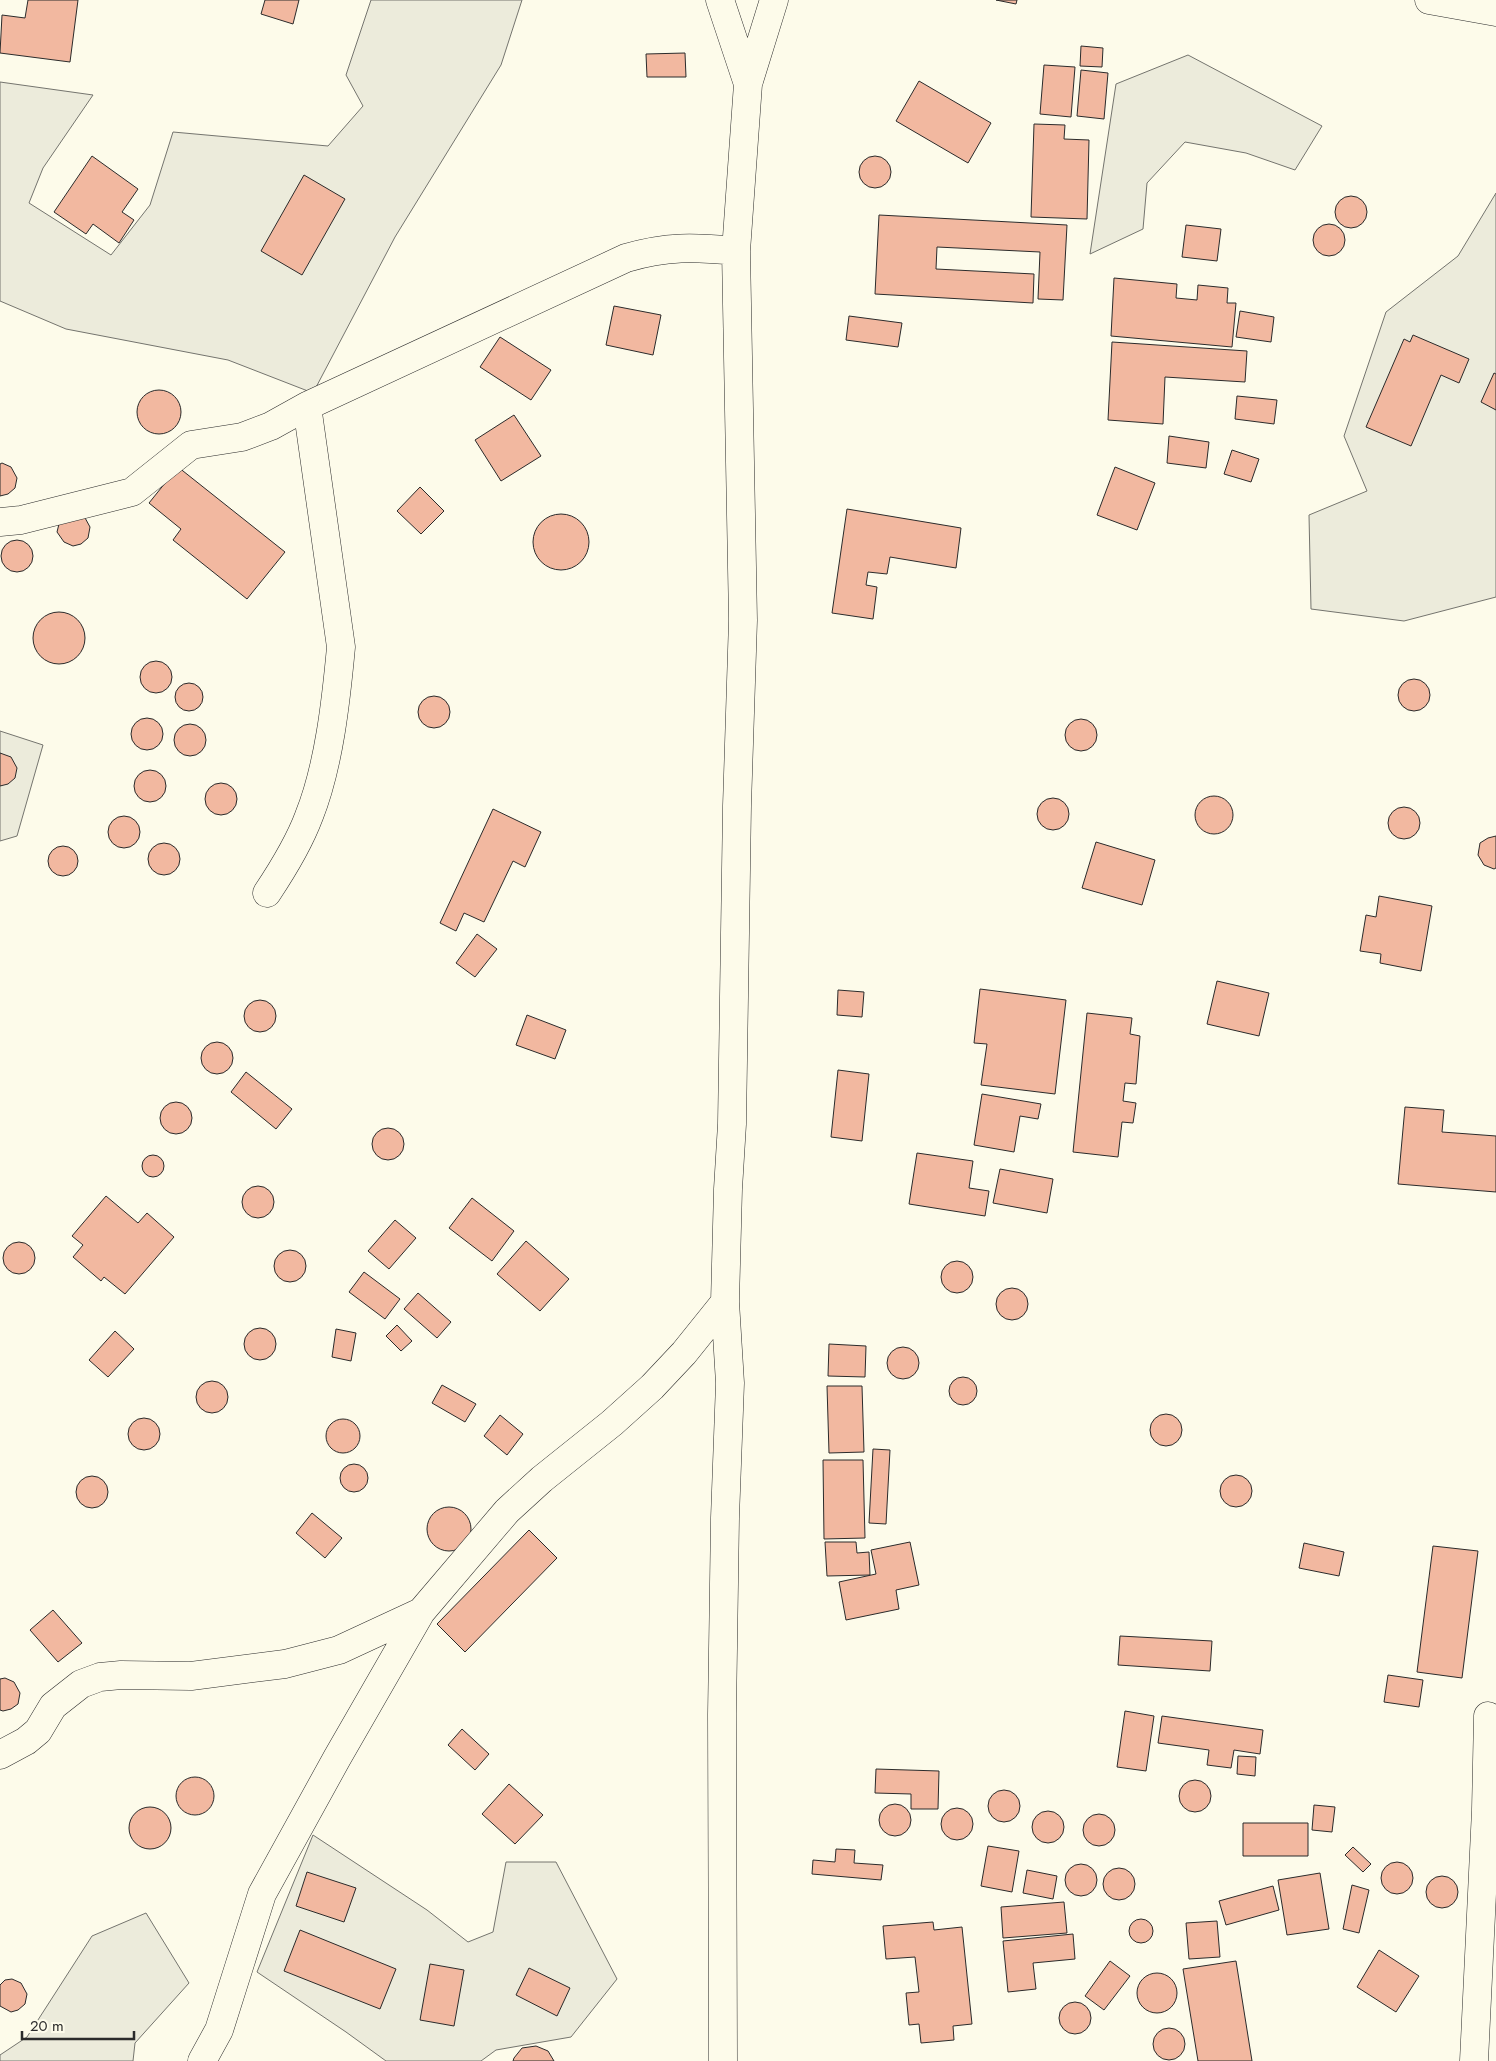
<svg xmlns="http://www.w3.org/2000/svg" width="1496" height="2061" viewBox="0 0 1496 2061" font-family="Jost,sans-serif">
	<style>
		.green { fill: #ecebdb; stroke: #74746e }
		.building { fill: #f2b8a0; stroke: #2b2b2b }
		.lines { fill: none; stroke-linecap: round; stroke-linejoin: round }
		.minor-casing { stroke: #2b2b2b; stroke-width: 29 }
		.major-casing { stroke: #2b2b2b; stroke-width: 29 }
		.minor { stroke: #fdfbea; stroke-width: 28 }
		.major { stroke: #fdfbea; stroke-width: 28 }
	</style>
	<rect width="100%" height="100%" fill="#fdfbea"/>
	<path class="green" d="M371 0H522L501 65 395 237 313 393 228 360 66 329 0 301V82L93 95 43 168 29 203 111 255 150 205 173 132 328 146 363 106 346 75Z
		M1188 55 1322 126 1295 170 1246 153 1185 142 1147 183 1143 229 1090 254 1116 84Z
		M1496 193V597L1404 621 1311 609 1309 515 1367 491 1344 436 1386 312 1458 256Z
		M0 731 43 745 17 836 0 841Z
		M313 1835 427 1910 468 1942 493 1932 506 1862H556L617 1979 571 2037 496 2050 481 2061H386L346 2032 257 1972Z
		M146 1913 189 1983 135 2043 133 2061H0V2055L27 2037 92 1936Z"/>
	<path class="building" d="M28 0H78L70 62 0 53 2 15 25 18Z
		M265 0H299L293 24 261 14Z
		M996 0H1017L1016 4Z
		M1081 46 1103 48 1102 67 1080 66Z
		M685 53 686 77H647L646 54Z
		M1044 65 1075 67 1071 117 1040 114Z
		M1081 70 1108 73 1104 119 1077 116Z
		M919 81 991 123 968 163 896 121Z
		M1034 124 1065 125 1064 139 1089 140 1087 219 1031 217Z
		M92 156 138 189 122 212 134 220 119 243 93 224 86 234 54 212Z
		M859 172a16 16 0 1 1 32 0a16 16 0 1 1-32 0Z
		M304 175 345 199 302 275 261 251Z
		M1335 212a16 16 0 1 1 32 0a16 16 0 1 1-32 0Z
		M879 215 1067 225 1063 300 1038 299 1040 252 937 247 936 269 1034 274 1033 303 875 294Z
		M1313 240a16 16 0 1 1 32 0a16 16 0 1 1-32 0Z
		M1186 225 1221 229 1217 261 1182 257Z
		M1114 278 1177 284 1176 298 1197 300 1198 285 1228 288 1227 303H1236L1232 347 1111 336Z
		M614 306 661 315 653 355 606 345Z
		M1240 311 1274 317 1271 342 1236 337Z
		M849 316 902 323 898 347 846 340Z
		M1413 335 1469 359 1459 383 1441 375 1411 446 1366 427 1404 339 1410 342Z
		M500 337 551 370 531 400 480 367Z
		M1112 342 1247 351 1245 382 1165 377 1163 424 1108 420Z
		M1494 373 1496 374V410L1481 402Z
		M137 412a22 22 0 1 1 44 0a22 22 0 1 1-44 0Z
		M1237 396 1277 400 1274 424 1235 419Z
		M514 415 541 456 501 481 475 440Z
		M1169 436 1209 442 1206 468 1167 463Z
		M1232 450 1259 459 1251 482 1224 474Z
		M2 463 11 467 17 478 15 488 8 494 0 496V464Z
		M178 467 285 552 247 599 173 540 181 529 149 503Z
		M1115 467 1155 483 1137 530 1097 515Z
		M420 487 444 511 421 534 397 511Z
		M847 509 961 528 956 568 890 557 887 574 868 572 866 585 877 587 873 619 832 613Z
		M533 542a28 28 0 1 1 56 0a28 28 0 1 1-56 0Z
		M84 516 90 527 88 538 81 544 73 546 64 542 57 532 60 520Z
		M1 556a16 16 0 1 1 32 0a16 16 0 1 1-32 0Z
		M33 638a26 26 0 1 1 52 0a26 26 0 1 1-52 0Z
		M140 677a16 16 0 1 1 32 0a16 16 0 1 1-32 0Z
		M1398 695a16 16 0 1 1 32 0a16 16 0 1 1-32 0Z
		M175 697a14 14 0 1 1 28 0a14 14 0 1 1-28 0Z
		M418 712a16 16 0 1 1 32 0a16 16 0 1 1-32 0Z
		M131 734a16 16 0 1 1 32 0a16 16 0 1 1-32 0Z
		M1065 735a16 16 0 1 1 32 0a16 16 0 1 1-32 0Z
		M174 740a16 16 0 1 1 32 0a16 16 0 1 1-32 0Z
		M0 753 11 757 17 768 15 778 8 784 0 786Z
		M134 786a16 16 0 1 1 32 0a16 16 0 1 1-32 0Z
		M205 799a16 16 0 1 1 32 0a16 16 0 1 1-32 0Z
		M1195 815a19 19 0 1 1 38 0a19 19 0 1 1-38 0Z
		M1037 814a16 16 0 1 1 32 0a16 16 0 1 1-32 0Z
		M1388 823a16 16 0 1 1 32 0a16 16 0 1 1-32 0Z
		M493 809 541 832 525 867 513 861 484 922 464 913 456 931 440 923Z
		M108 832a16 16 0 1 1 32 0a16 16 0 1 1-32 0Z
		M1496 836V868L1494 869 1484 865 1478 855 1480 843 1488 838Z
		M1096 842 1155 860 1142 905 1082 888Z
		M148 859a16 16 0 1 1 32 0a16 16 0 1 1-32 0Z
		M48 861a15 15 0 1 1 30 0a15 15 0 1 1-30 0Z
		M1379 896 1432 906 1421 971 1380 963 1381 954 1360 951 1366 915 1376 917Z
		M477 934 497 949 475 977 456 963Z
		M1217 981 1269 993 1259 1036 1207 1024Z
		M980 989 1066 1000 1055 1094 981 1085 987 1044 974 1043Z
		M838 990 864 992 862 1017 837 1015Z
		M244 1016a16 16 0 1 1 32 0a16 16 0 1 1-32 0Z
		M1087 1013 1132 1018 1130 1034 1140 1036 1136 1084 1125 1083 1123 1101 1136 1103 1133 1123 1122 1122 1118 1157 1073 1152Z
		M527 1015 566 1030 555 1059 516 1045Z
		M201 1058a16 16 0 1 1 32 0a16 16 0 1 1-32 0Z
		M838 1070 869 1074 862 1141 831 1137Z
		M246 1072 292 1109 276 1129 231 1092Z
		M982 1094 1041 1104 1038 1119 1020 1116 1014 1152 974 1145Z
		M160 1118a16 16 0 1 1 32 0a16 16 0 1 1-32 0Z
		M1405 1107 1444 1110 1442 1132 1496 1136V1192L1398 1184Z
		M372 1144a16 16 0 1 1 32 0a16 16 0 1 1-32 0Z
		M917 1153 973 1161 969 1188 989 1191 985 1216 909 1204Z
		M142 1166a11 11 0 1 1 22 0a11 11 0 1 1-22 0Z
		M1000 1169 1053 1179 1047 1213 993 1203Z
		M242 1202a16 16 0 1 1 32 0a16 16 0 1 1-32 0Z
		M106 1196 138 1223 147 1213 174 1237 125 1294 104 1277 101 1281 73 1257 83 1245 72 1236Z
		M472 1198 514 1231 492 1261 449 1228Z
		M395 1220 416 1238 389 1269 368 1251Z
		M526 1241 569 1279 540 1311 497 1274Z
		M3 1258a16 16 0 1 1 32 0a16 16 0 1 1-32 0Z
		M274 1266a16 16 0 1 1 32 0a16 16 0 1 1-32 0Z
		M941 1277a16 16 0 1 1 32 0a16 16 0 1 1-32 0Z
		M364 1272 400 1299 385 1319 349 1292Z
		M996 1304a16 16 0 1 1 32 0a16 16 0 1 1-32 0Z
		M418 1293 451 1322 437 1338 404 1309Z
		M397 1325 412 1341 401 1351 386 1336Z
		M244 1344a16 16 0 1 1 32 0a16 16 0 1 1-32 0Z
		M336 1329 356 1333 351 1361 332 1357Z
		M115 1331 134 1349 108 1377 89 1360Z
		M829 1344 866 1346 865 1377 828 1376Z
		M887 1363a16 16 0 1 1 32 0a16 16 0 1 1-32 0Z
		M949 1391a14 14 0 1 1 28 0a14 14 0 1 1-28 0Z
		M196 1397a16 16 0 1 1 32 0a16 16 0 1 1-32 0Z
		M442 1385 476 1404 465 1422 432 1403Z
		M827 1386H862L864 1452 829 1453Z
		M1150 1430a16 16 0 1 1 32 0a16 16 0 1 1-32 0Z
		M500 1415 523 1434 507 1455 484 1436Z
		M128 1434a16 16 0 1 1 32 0a16 16 0 1 1-32 0Z
		M326 1436a17 17 0 1 1 34 0a17 17 0 1 1-34 0Z
		M873 1449 890 1450 886 1524 869 1523Z
		M823 1460H863L865 1538 824 1539Z
		M340 1478a14 14 0 1 1 28 0a14 14 0 1 1-28 0Z
		M1220 1491a16 16 0 1 1 32 0a16 16 0 1 1-32 0Z
		M76 1492a16 16 0 1 1 32 0a16 16 0 1 1-32 0Z
		M427 1529a22 22 0 1 1 44 0a22 22 0 1 1-44 0Z
		M312 1513 342 1538 325 1558 296 1533Z
		M529 1530 557 1558 465 1652 437 1624Z
		M825 1542H856L857 1553 869 1552 870 1575 827 1576Z
		M910 1542 919 1585 896 1590 899 1609 846 1620 839 1582 876 1574 871 1550Z
		M1304 1543 1344 1552 1339 1576 1299 1568Z
		M1433 1546 1478 1551 1462 1678 1417 1672Z
		M53 1610 82 1643 58 1662 30 1630Z
		M1120 1636 1212 1641 1210 1671 1118 1665Z
		M1388 1675 1423 1680 1419 1707 1384 1702Z
		M5 1678 14 1682 20 1693 18 1704 11 1709 3 1711 0 1710V1679Z
		M1125 1711 1154 1716 1146 1771 1117 1767Z
		M1162 1716 1263 1730 1260 1754 1234 1750 1231 1768 1207 1765 1209 1750 1158 1743Z
		M462 1729 489 1754 475 1770 448 1745Z
		M1238 1756 1256 1757 1255 1776 1237 1774Z
		M876 1769 939 1771 938 1809H911V1794L875 1793Z
		M176 1796a19 19 0 1 1 38 0a19 19 0 1 1-38 0Z
		M1179 1796a16 16 0 1 1 32 0a16 16 0 1 1-32 0Z
		M509 1784 543 1815 515 1844 482 1814Z
		M988 1806a16 16 0 1 1 32 0a16 16 0 1 1-32 0Z
		M879 1820a16 16 0 1 1 32 0a16 16 0 1 1-32 0Z
		M1314 1805 1335 1807 1332 1832 1312 1830Z
		M129 1828a21 21 0 1 1 42 0a21 21 0 1 1-42 0Z
		M941 1824a16 16 0 1 1 32 0a16 16 0 1 1-32 0Z
		M1032 1827a16 16 0 1 1 32 0a16 16 0 1 1-32 0Z
		M1083 1830a16 16 0 1 1 32 0a16 16 0 1 1-32 0Z
		M1243 1823H1308V1856H1243Z
		M988 1846 1019 1851 1012 1892 981 1886Z
		M1353 1847 1371 1864 1363 1872 1345 1855Z
		M836 1849 855 1850 854 1863 883 1865 881 1880 812 1874 813 1860 835 1862Z
		M1381 1878a16 16 0 1 1 32 0a16 16 0 1 1-32 0Z
		M1065 1880a16 16 0 1 1 32 0a16 16 0 1 1-32 0Z
		M1103 1884a16 16 0 1 1 32 0a16 16 0 1 1-32 0Z
		M1027 1870 1057 1876 1053 1899 1023 1893Z
		M307 1872 356 1888 344 1922 296 1906Z
		M1320 1873 1329 1929 1287 1935 1278 1880Z
		M1426 1892a16 16 0 1 1 32 0a16 16 0 1 1-32 0Z
		M1352 1885 1369 1890 1359 1933 1343 1929Z
		M1273 1886 1279 1910 1226 1925 1219 1901Z
		M1064 1902 1067 1933 1003 1938 1001 1907Z
		M1129 1931a12 12 0 1 1 24 0a12 12 0 1 1-24 0Z
		M1217 1921 1220 1957 1189 1959 1186 1923Z
		M933 1922 934 1930 962 1927 972 2024 953 2026 954 2040 921 2043 919 2024 909 2025 906 1993 919 1992 915 1957 886 1959 883 1926Z
		M300 1930 396 1969 380 2009 284 1971Z
		M1073 1934 1075 1959 1033 1963 1036 1989 1008 1992 1003 1941Z
		M1379 1950 1419 1976 1396 2012 1357 1987Z
		M1110 1961 1130 1976 1104 2010 1085 1996Z
		M1236 1961 1252 2061H1198L1183 1969Z
		M430 1964 464 1970 454 2026 420 2020Z
		M529 1968 570 1988 557 2016 516 1995Z
		M1137 1993a20 20 0 1 1 40 0a20 20 0 1 1-40 0Z
		M12 1979 21 1983 27 1994 25 2004 18 2010 11 2012 0 2006V1985L5 1980Z
		M1059 2018a16 16 0 1 1 32 0a16 16 0 1 1-32 0Z
		M1153 2044a16 16 0 1 1 32 0a16 16 0 1 1-32 0Z
		M536 2046 548 2051 554 2061H513L514 2058 522 2048Z"/>
	<g class="lines">
		<defs>
			<path id="minor" d="M720 0 748 84
				M0 522 21 520 132 492 191 445 242 437 271 426 307 406
				M267 893C283 869 299 843 309 816 329 766 336 701 341 647L307 406 626 258C667 246 694 247 736 251
				M0 1755 26 1741 38 1731 53 1706 81 1684 100 1677 121 1675 191 1676 285 1664 339 1650 421 1612 507 1511 542 1479 612 1423 652 1387 684 1353 725 1302
				M202 2061 219 2030 262 1894 337 1758 421 1612
				M723 2061 722 1714 725 1518 730 1383 725 1302 728 1189 732 1124 737 806 743 620 736 251 748 84 774 0
				M1474 2061 1486 1810 1488 1716"/>
			<path id="major" d="M1429 0 1496 12"/>
		</defs>
		<use href="#minor" class="minor-casing"/>
		<use href="#major" class="major-casing"/>
		<use href="#minor" class="minor"/>
		<use href="#major" class="major"/>
	</g>
	<path d="M22 2031v8h112v-8" fill="none" stroke="#2b2b2b" stroke-width="2.5"/>
	<text x="30" y="2031" font-size="15" fill="#2b2b2b" stroke="#fdfbea" stroke-width="4" paint-order="stroke">20 m</text>
</svg>
